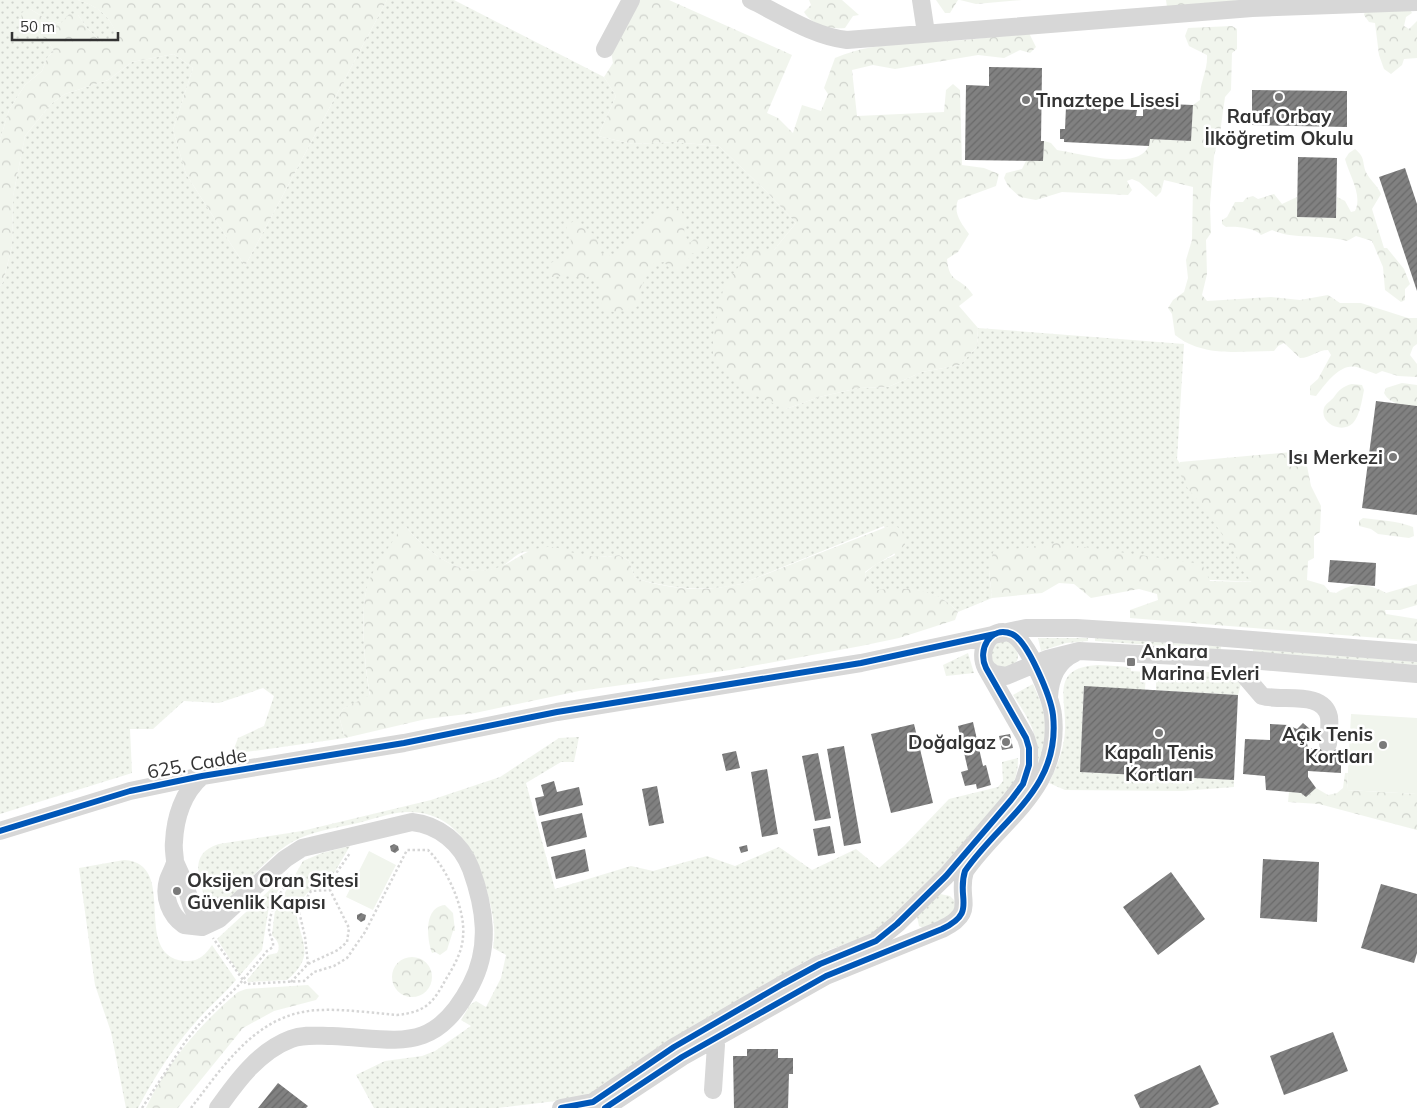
<svg xmlns="http://www.w3.org/2000/svg" width="1417" height="1108" viewBox="0 0 1417 1108" font-family="Mulish,sans-serif">
	<style>
		.grass { fill: url(#grass-dots) }
		.forest { fill: url(#forest-crowns) }
		.pitch { fill: #f1f5ed }
		.building { fill: url(#building-hatch) }
		.lines { fill: none; stroke-linecap: round; stroke-linejoin: round }
		.path { stroke: #d6d6d6; stroke-width: 2.5; stroke-dasharray: 2.5 2.5; stroke-linecap: butt }
		.minor { stroke: #d7d7d7; stroke-width: 18 }
		.cycleway-casing { stroke: #fff; stroke-width: 9 }
		.cycleway { stroke: #0057b8; stroke-width: 6 }
		.poi-dot { fill: #7a7a7a; stroke: #fff; stroke-width: 2 }
		.labels { text-anchor: middle; dominant-baseline: central; stroke-width: 5; stroke-linejoin: round; paint-order: stroke }
		.poi-label { font-size: 19px; font-weight: bold; fill: #333; stroke: #fff; text-anchor: start }
		.street-label { font-size: 19px; fill: #333; stroke: #fff }
	</style>
	<defs>
		<pattern id="grass-dots" width="8" height="8" patternUnits="userSpaceOnUse" patternTransform="scale(1.25)"><rect width="8" height="8" fill="#f1f5ed"/><path d="M2 2h.1M6 6h.1" fill="none" stroke="#cfd2cc" stroke-width="1.8" stroke-linecap="round"/></pattern>
		<pattern id="forest-crowns" width="20" height="18" patternUnits="userSpaceOnUse" patternTransform="scale(1.25)"><rect width="20" height="18" fill="#f1f5ed"/><path d="M2 6a3 3 0 1 1 6 0M12 15a3 3 0 1 1 6 0" fill="none" stroke="#cfd2cc"/></pattern>
		<pattern id="building-hatch" width="6" height="6" patternUnits="userSpaceOnUse" patternTransform="scale(1.25)"><rect width="6" height="6" fill="#818181"/><path d="M-1 1l2-2M0 6l6-6M5 7l2-2" fill="none" stroke="#6a6a6a"/></pattern>
	</defs>
	<rect width="100%" height="100%" fill="#fff"/>
	<path class="grass" d="M0 0H78C102 8 109 16 119 38L101 42 87 28 78 15 61 23 48 20 30 9 22 21 48 41 54 51 47 58 42 71 25 85 9 110 0 140Z
		M387 0H454L604 77 616 96 598 136 633 144 673 142 719 146 764 189 796 223 774 250 786 409 819 397 859 388 888 387 922 372 960 365 977 347 978 328 1184 344 1177 459 1258 582 989 570 992 598 958 612C938 589 906 587 878 591L866 578 865 573 876 564 895 555 884 526 741 584C705 592 670 589 635 578L629 561 619 555C595 560 568 554 543 553 538 553 529 551 524 552 515 554 507 565 498 568 462 580 428 553 406 527 396 542 374 569 368 585 359 610 365 669 370 696L343 709 339 716 345 738 232 754 238 738 264 726 274 696 263 688 219 703 184 701 153 729H130L132 773 0 814V286L3 282 12 246 13 196 25 136 51 104 65 94 108 80 132 62 174 54 193 68 173 130 186 174 245 266Z
		M1008 638C1016 649 1023 655 1013 667L1001 669 991 661 992 648 995 642Z
		M1038 638H1088V641L1066 643 1041 651Z
		M1095 638 1221 646V650L1095 641Z
		M1253 648 1417 662V665L1253 652Z
		M968 653 974 673 946 676 943 665Z
		M1098 665 1131 667V671L1146 672 1145 690 1084 687 1080 772 1234 780V787L1182 791 1065 790 1049 783C1057 766 1064 750 1065 731 1067 698 1049 668 1098 665Z
		M1156 669 1227 673 1241 684 1238 695 1156 690Z
		M1033 684 1046 715 1047 733 1037 776 956 882 948 880 1037 767C1041 738 1029 719 1013 695Z
		M579 737 574 762H561L526 783 555 889 631 866 653 871 707 856 735 866 779 847 812 870 856 849 879 868 904 846 949 799 998 787 1003 781 1002 762 1018 758C1018 770 1016 778 1011 789L940 870 877 933 826 951 804 962 661 1046 589 1097 497 1108H374L356 1075 385 1061 422 1056 435 1051 471 1026 461 1020 470 1005 476 1001 486 1007 501 978 506 955 493 948C497 926 491 905 485 885 474 846 451 810 406 812 390 813 373 819 358 823 336 828 312 831 292 842 263 859 244 891 215 909L206 903C200 879 187 854 219 844L302 831 431 800 500 777 559 738Z
		M350 846 327 885C305 892 308 890 296 911 299 941 318 954 287 980L248 982 247 980 268 955 277 953C281 946 278 941 272 935L275 910 303 861 322 853Z
		M124 860C180 863 130 955 184 961 199 962 205 955 212 945L236 980C226 992 214 1002 204 1013 177 1041 156 1074 138 1108H126L111 1032 95 985 79 868Z
		M289 872 269 906 262 950 240 975 217 939Z
		M940 894 950 896 956 902 955 915 923 928 919 926 917 916 935 896Z"/>
	<path class="forest" d="M78 0H387L245 266 186 174 173 130 193 68 174 54 132 62 108 80 65 94 51 104 25 136 13 196 12 246 3 282 0 286V140L9 110 25 85 42 71 47 58 54 51 48 41 22 21 21 13 30 9 48 20 61 23 70 13 78 15 87 28 101 42 118 38C110 16 101 8 78 0Z
		M639 0H669L792 55 767 113 778 118 793 133 802 105 821 111 828 94 824 88 835 58C879 39 929 44 975 39 994 37 1010 33 1029 33L1036 47 1030 53 1020 50 1004 58 978 55 895 69 873 65 852 70 857 116 944 112 946 90 953 84 960 90 962 165 984 168 999 174 996 186 958 200C953 213 961 223 969 234L958 252 947 259C949 285 961 276 973 295L959 306 978 328 977 347 960 365 922 372 888 387 859 388 819 397 786 409 745 391 713 359V334L724 286 752 249 774 250 796 223 764 189 719 146 673 142 633 144 598 136 616 96 604 77 613 63 611 52Z
		M809 0H842L859 15 853 16 845 28C831 29 812 26 804 12L811 5Z
		M936 0H958L950 13H945Z
		M960 0H1022L976 4Z
		M1166 0H1245L1167 7Z
		M1366 7 1409 8 1412 13 1406 17 1404 26 1409 29 1417 21V58L1404 59 1402 65 1391 74 1384 69 1379 55 1375 23 1369 22 1364 15Z
		M1232 26 1237 29V49L1232 53 1231 90 1225 97 1220 133 1214 156 1210 205 1211 233 1206 240 1207 274 1202 295 1207 301 1271 297 1300 300 1328 295 1340 303H1361L1408 318H1417V344L1413 347 1410 355 1417 364V377L1398 376 1382 371 1376 374C1370 372 1363 369 1357 367 1339 363 1325 385 1316 396L1310 395V386L1318 379 1331 355 1328 350C1317 350 1311 358 1300 358L1284 343 1278 346 1274 351C1240 351 1204 358 1175 335L1172 314 1168 308 1173 300 1184 292 1188 278 1186 260 1192 240 1193 187 1164 180 1161 192 1156 197 1139 182 1132 179 1127 181 1132 190 1128 195 1062 192 1036 200 1020 197 1008 186 1004 178 1006 173 1022 169 1026 161H1043L1044 141 1051 143 1057 150C1080 153 1148 175 1150 139L1191 141 1193 105 1200 100C1199 83 1208 71 1207 55L1189 46 1185 36 1188 28Z
		M1355 149C1367 159 1361 163 1367 174 1371 181 1377 185 1381 194L1372 209 1384 248H1387L1404 269 1410 284 1405 289V300L1401 302 1385 290 1383 267 1372 241 1356 236 1347 241C1322 234 1294 240 1272 230L1261 235C1256 228 1235 226 1226 227L1222 224V220L1227 217 1235 202H1243L1246 198 1253 196 1258 199 1274 194 1282 204 1297 197V217L1336 218 1337 197 1345 201 1351 212 1355 211C1363 195 1349 175 1345 159L1349 153Z
		M672 207 681 210 685 219 684 234 690 243 694 239 706 240 708 248 691 254 683 270H671L664 262 653 264 640 289 641 299 637 307 614 312 602 309 598 281 591 275 583 279 571 275 552 277 548 264 569 255 571 241 566 226 575 220 596 236 601 254 611 256 620 254 621 247 630 243 637 231 651 222 656 213Z
		M1402 383 1417 385V406C1404 404 1391 406 1384 393L1386 388Z
		M1352 384 1362 385 1364 390C1362 400 1360 415 1353 423 1343 434 1319 424 1324 408 1325 404 1331 401 1334 397 1339 390 1343 386 1352 384Z
		M1304 451 1311 486 1321 506 1320 532 1314 536V558L1308 561 1307 580 1324 585 1330 592 1336 593C1354 582 1367 583 1386 593L1417 584V605L1400 610H1385L1386 614 1417 619V641L1130 618V610L1158 600 1157 594 1139 589 1091 598 1074 584 1059 583 1042 593 992 598 989 570 993 552 1057 543 1202 564 1210 581 1252 582 1238 565 1237 556 1202 505 1188 489 1180 474V462Z
		M1363 518C1379 520 1398 521 1413 527L1414 536 1409 538 1378 534 1371 529 1359 526V521Z
		M894 524 902 531 905 545C893 556 878 562 865 572L866 578 878 590C907 587 937 588 958 612L955 620 899 638 861 646 730 670 579 691 475 713 426 719 345 738 339 716 343 709 370 695C365 667 359 611 368 584 374 566 389 548 399 531L406 527C428 553 463 581 499 567 518 560 527 547 551 547 557 547 564 550 570 552 588 556 601 559 619 555L629 561 635 578C670 590 705 592 741 584Z
		M1345 773H1348L1347 790 1417 794V830L1319 804 1288 802 1289 792 1301 793 1306 796 1316 788 1328 795 1337 793 1343 788Z
		M445 905 453 913 455 931H453L447 950 440 955 435 952 432 953C427 940 423 907 445 905Z
		M392 977a20 20 0 1 1 40 0a20 20 0 1 1-40 0Z
		M308 985 319 996 316 1000 274 1011 243 1028 178 1108H146C166 1064 201 1023 238 992L246 989Z"/>
	<path class="pitch" d="M1351 714 1417 718V794L1347 790Z
		M369 851 396 865 373 910 346 897Z"/>
	<path class="building" d="M989 67 1042 68 1041 141H1044L1043 161 965 160 966 85 989 86Z
		M1252 90 1347 91V127L1252 125Z
		M1143 103 1193 105 1191 141 1150 139 1149 146 1064 142V139H1060V129H1065L1066 107 1137 110 1136 116H1143Z
		M1298 157 1337 158 1336 218 1297 217Z
		M1405 168 1417 204V291L1379 177Z
		M1376 401 1417 406V515L1362 508Z
		M1330 560 1376 563 1375 586 1328 582Z
		M1084 686 1238 695 1234 780 1080 772Z
		M973 722 983 766 986 765 991 785 977 789 976 784 965 786 961 772 968 770 958 726Z
		M1303 723 1317 735 1307 743 1308 748 1341 750V773L1308 771V777L1316 788 1306 797 1301 793 1266 790 1265 776 1243 774 1245 739 1270 740V724L1288 725 1297 729Z
		M914 724 933 803 891 813 871 734Z
		M1010 734 1013 748 1002 750 999 736Z
		M844 746 861 843 844 846 827 749Z
		M736 751 740 768 726 771 722 754Z
		M818 753 831 818 815 821 802 756Z
		M767 769 778 834 762 837 751 772Z
		M554 781 557 792 579 787 583 805 539 816 535 798 544 796 541 785Z
		M657 786 664 823 649 826 642 789Z
		M582 813 587 837 547 847 541 822Z
		M830 826 835 853 818 856 813 829Z
		M394 844 398 846 399 850 395 853 391 851 390 846Z
		M747 845 748 851 741 853 739 847Z
		M585 849 589 871 556 879 551 857Z
		M1263 859 1319 862 1317 922 1260 918Z
		M1171 872 1205 919 1158 955 1123 907Z
		M1381 884 1417 894V953L1414 963 1361 948Z
		M361 913 366 915 365 920 361 922 357 919V915Z
		M1333 1032 1348 1071 1284 1095 1270 1056Z
		M747 1049H778V1058H793V1074H789L788 1108H734L733 1056H747Z
		M1200 1065 1219 1104 1210 1108H1140L1134 1095Z
		M278 1083 308 1106 306 1108H258Z"/>
	<g class="lines">
		<path class="path" d="M308 964 305 937 299 911 311 891 330 890
			M291 982 308 964 338 950 347 942 349 928 330 890 337 872 350 853
			M142 1108 185 1042 201 1022 237 987 267 951 273 947C274 940 269 936 269 929 270 906 280 894 292 875
			M191 1108C225 1064 258 1012 320 1010 346 1009 372 1013 397 1015 426 1012 433 1003 446 979 454 966 462 952 463 937 466 910 447 868 428 850H407L365 932 347 958 334 966 314 972 304 981 246 984 213 938"/>
		<path class="minor" d="M751 0C782 15 813 36 847 40L1252 8 1417 2
			M921 0 926 33
			M605 49 631 0
			M1238 659 1244 675 1262 696C1282 702 1323 690 1329 717 1330 725 1329 735 1328 744
			M986 668 994 674 1006 676 1047 659 1079 651 1238 659 1417 674
			M1049 697C1050 679 1057 661 1075 653
			M202 776C183 792 175 818 174 842 173 849 175 856 175 862 174 868 170 874 168 880 163 897 170 915 184 925L202 927 219 919 285 859 302 848 412 822C439 825 461 843 471 869 485 908 491 947 471 985 434 1055 400 1039 332 1036 318 1036 304 1034 291 1039 259 1051 237 1081 218 1108
			M0 831 130 791 202 776 404 743 557 712 861 663 1026 628H1076L1188 635 1417 653
			M175 862C179 871 183 879 186 888 193 908 192 924 219 919
			M710 1030 716 1045 713 1090
			M561 1108 593 1102 674 1047 783 984 820 964 876 941 897 924 946 876 1011 800 1023 784 1029 765V748L1026 738 986 668C977 650 990 625 1012 634 1028 641 1051 698 1053 715 1061 789 1002 818 965 871 956 899 978 912 942 929L826 976 682 1057 605 1108"/>
		<defs>
			<path id="cycleway" d="M0 831 130 791 202 776 404 743 557 712 861 663 995 634
				M561 1108 593 1102 674 1047 783 984 820 964 876 941 897 924 946 876 1011 800 1023 784 1029 765V748L1026 738 986 668C977 650 990 625 1012 634 1028 641 1051 698 1053 715 1061 789 1002 818 965 871 956 899 978 912 942 929L826 976 682 1057 605 1108"/>
		</defs>
		<use href="#cycleway" class="cycleway-casing"/>
		<use href="#cycleway" class="cycleway"/>
	</g>
	<g class="poi-dot">
		<circle cx="1279" cy="97" r="5"/>
		<circle cx="1026" cy="100" r="5"/>
		<circle cx="1393" cy="457" r="5"/>
		<rect x="1126" y="657" width="10" height="10" rx="2.5"/>
		<circle cx="1159" cy="733" r="5"/>
		<circle cx="1006" cy="742" r="5"/>
		<circle cx="1383" cy="745" r="5"/>
		<circle cx="177" cy="891" r="5"/>
	</g>
	<g class="labels">
		<g class="poi-label">
			<text x="1036" y="100">Tınaztepe Lisesi</text>
			<text x="1279" y="116" text-anchor="middle">Rauf Orbay<tspan x="1279" dy="22">İlköğretim Okulu</tspan></text>
			<text x="1383" y="457" text-anchor="end">Isı Merkezi</text>
			<text x="1141" y="651">Ankara<tspan x="1141" dy="22">Marina Evleri</tspan></text>
			<text x="1373" y="734" text-anchor="end">Açık Tenis<tspan x="1373" dy="22">Kortları</tspan></text>
			<text x="996" y="742" text-anchor="end">Doğalgaz</text>
			<text x="1159" y="752" text-anchor="middle">Kapalı Tenis<tspan x="1159" dy="22">Kortları</tspan></text>
			<text x="187" y="880">Oksijen Oran Sitesi<tspan x="187" dy="22">Güvenlik Kapısı</tspan></text>
		</g>
		<g class="street-label">
			<text transform="translate(197 763) rotate(-10)">625. Cadde</text>
		</g>
	</g>
	<path d="M12 32v8h106v-8" fill="none" stroke="#333333" stroke-width="2.5"/>
	<text x="20" y="32" font-size="15" fill="#333333" stroke="#ffffff" stroke-width="4" paint-order="stroke">50 m</text>
</svg>
